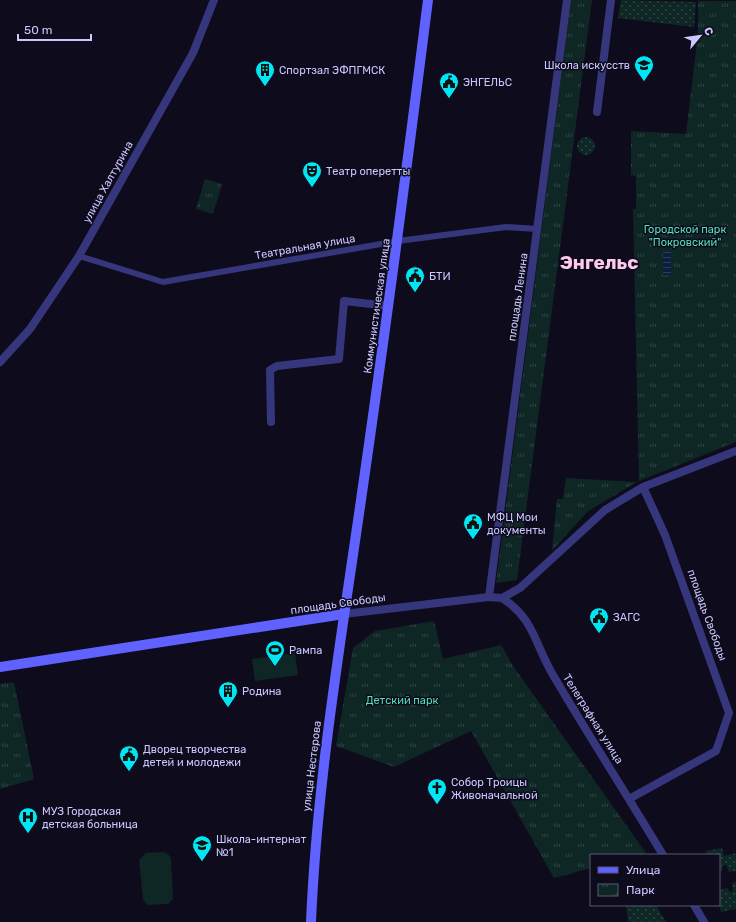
<svg xmlns="http://www.w3.org/2000/svg" width="736" height="922" viewBox="0 0 736 922" font-family="Rubik,sans-serif">
	<style>
		.grass { fill: url(#grass-dots) }
		.park { fill: url(#park-tufts) }
		.garden { fill: #0e2725 }
		.water { fill: url(#water-rules) }
		.lines { fill: none; stroke-linecap: round; stroke-linejoin: round }
		.pedestrian { stroke: #36367d; stroke-width: 6 }
		.minor { stroke: #36367d; stroke-width: 8 }
		.secondary { stroke: #5f62ff; stroke-width: 10 }
		.labels { text-anchor: middle; dominant-baseline: central; stroke-width: 3; stroke-linejoin: round; paint-order: stroke }
		.poi-label { font-size: 11px; fill: #cbc8ff; stroke: #0e0b1d; text-anchor: start }
		.street-label { font-size: 11px; fill: #cbc8ff; stroke: #0e0b1d }
		.park-label { font-size: 11px; fill: #54dfb6; stroke: #0e0b1d }
		.town-label { font-size: 19px; font-weight: bold; fill: #ffcaee; stroke: #0e0b1d }
	</style>
	<defs>
		<pattern id="grass-dots" width="8" height="8" patternUnits="userSpaceOnUse"><rect width="8" height="8" fill="#0e2725"/><path d="M2 2h.1M6 6h.1" fill="none" stroke="#304546" stroke-width="1.8" stroke-linecap="round"/></pattern>
		<pattern id="park-tufts" width="24" height="20" patternUnits="userSpaceOnUse"><rect width="24" height="20" fill="#0e2725"/><path d="M3 7l-1-3M5 7V3M7 7l1-3M15 17l-1-3M17 17v-4M19 17l1-3" fill="none" stroke="#304546"/></pattern>
		<pattern id="water-rules" width="6" height="5" patternUnits="userSpaceOnUse"><rect width="6" height="5" fill="#0a1f3e"/><path d="M0 2.5h6" fill="none" stroke="#2c3e5b"/></pattern>
	</defs>
	<rect width="100%" height="100%" fill="#0e0b1d"/>
	<path class="grass" d="M621 0 696 2 694 27 618 18Z
		M577 146a9 9 0 1 1 18 0a9 9 0 1 1-18 0Z
		M722 848 724 856 736 853V871L729 872 726 865 722 866 723 870 719 871V855H707L706 851Z
		M736 882V909L721 912 719 904 720 890 728 888 729 892 733 891 732 883Z
		M626 905H656L666 922H628Z"/>
	<path class="park" d="M571 0H592L517 580 496 583Z
		M698 1H736V442L639 481 633 209H636V176L631 175V131L686 134 698 33Z
		M205 179 222 184 213 214 196 209Z
		M566 478 637 482 588 511 552 551 557 499H563Z
		M434 621 443 659 501 645 513 666 646 853 638 855H591V868L554 878 471 731 394 767 336 746 353 648 375 631Z
		M14 682 34 779 0 789V684Z"/>
	<path class="garden" d="M295 653 298 675 255 681 252 659Z
		M164 852 168 854 171 858 173 899 168 904 147 905 143 899 139 860 146 853Z"/>
	<path class="water" d="M663 251H671V275H663Z"/>
	<g class="lines">
		<path class="pedestrian" d="M79 256 163 282 398 241 506 227 538 229"/>
		<path class="minor" d="M597 112 611 0
			M0 362 30 329 79 256 193 53 214 0
			M271 422 270 370 277 366 339 359 344 301 389 306
			M489 597 567 0
			M502 598C534 618 535 645 553 675 589 736 627 795 663 855
			M344 614 489 597 502 598 520 588 605 510 643 487 736 451
			M629 799 716 751 729 713 665 535 643 487
			M694 905 704 922"/>
		<path class="secondary" d="M0 667 344 614
			M311 922C317 780 341 640 361 500 385 334 407 167 428 0"/>
	</g>
	<defs>
		<symbol id="school-pin" viewBox="-11 -11 22 30"><path d="M0 17L-7.5 6A9.5 9.5 0 1 1 7.5 6Z" fill="#00e6f3" stroke="#0e0b1d"/><path d="M0-5L7-2L0 1L-7-2ZM-4 1L0 2.5L4 1V4Q0 6-4 4Z" fill="#111"/></symbol>
		<symbol id="building-pin" viewBox="-11 -11 22 30"><path d="M0 17L-7.5 6A9.5 9.5 0 1 1 7.5 6Z" fill="#00e6f3" stroke="#0e0b1d"/><path d="M-4-6H4V6H1V3H-1V6H-4ZM-2.5-4.3h1.7v1.8h-1.7ZM.8-4.3h1.7v1.8H.8ZM-2.5-1h1.7V.8h-1.7ZM.8-1h1.7V.8H.8Z" fill="#111"/></symbol>
		<symbol id="civic-pin" viewBox="-11 -11 22 30"><path d="M0 17L-7.5 6A9.5 9.5 0 1 1 7.5 6Z" fill="#00e6f3" stroke="#0e0b1d"/><path d="M-.6-6.5H3V-4.5H.6V-3L4-1V1h2V6H-6V1h2V-1L-.6-3ZM-1.2 2.5V6h2.4V2.5Z" fill="#111"/></symbol>
		<symbol id="theatre-pin" viewBox="-11 -11 22 30"><path d="M0 17L-7.5 6A9.5 9.5 0 1 1 7.5 6Z" fill="#00e6f3" stroke="#0e0b1d"/><path d="M-5-5.5Q0-4 5-5.5V0Q5 5 0 6Q-5 5-5 0ZM-3.3-2.5H-1v1.5H-3.3ZM1-2.5H3.3v1.5H1ZM-2.8 1Q0 5.5 2.8 1Z" fill="#111"/></symbol>
		<symbol id="stadium-pin" viewBox="-11 -11 22 30"><path d="M0 17L-7.5 6A9.5 9.5 0 1 1 7.5 6Z" fill="#00e6f3" stroke="#0e0b1d"/><path d="M0-5a6.5 5 0 1 0 0 10a6.5 5 0 1 0 0-10ZM-3.5-1.8h7v3.6h-7Z" fill="#111"/></symbol>
		<symbol id="church-pin" viewBox="-11 -11 22 30"><path d="M0 17L-7.5 6A9.5 9.5 0 1 1 7.5 6Z" fill="#00e6f3" stroke="#0e0b1d"/><path d="M-1.2-6h2.4v3.5h3.3v2.4h-3.3V6h-2.4V-.1h-3.3v-2.4h3.3Z" fill="#111"/></symbol>
		<symbol id="hospital-pin" viewBox="-11 -11 22 30"><path d="M0 17L-7.5 6A9.5 9.5 0 1 1 7.5 6Z" fill="#00e6f3" stroke="#0e0b1d"/><path d="M-5-5h3v3.5h4V-5h3V5h-3V1.5h-4V5h-3Z" fill="#111"/></symbol>
	</defs>
	<g fill-rule="evenodd">
		<use href="#school-pin" x="633" y="54" width="22" height="30"/>
		<use href="#building-pin" x="254" y="59" width="22" height="30"/>
		<use href="#civic-pin" x="438" y="71" width="22" height="30"/>
		<use href="#theatre-pin" x="301" y="160" width="22" height="30"/>
		<use href="#civic-pin" x="404" y="265" width="22" height="30"/>
		<use href="#civic-pin" x="462" y="512" width="22" height="30"/>
		<use href="#civic-pin" x="588" y="606" width="22" height="30"/>
		<use href="#stadium-pin" x="264" y="639" width="22" height="30"/>
		<use href="#building-pin" x="217" y="680" width="22" height="30"/>
		<use href="#civic-pin" x="118" y="744" width="22" height="30"/>
		<use href="#church-pin" x="426" y="777" width="22" height="30"/>
		<use href="#hospital-pin" x="17" y="806" width="22" height="30"/>
		<use href="#school-pin" x="191" y="834" width="22" height="30"/>
	</g>
	<g class="labels">
		<g class="poi-label">
			<text x="630" y="65" text-anchor="end">Школа искусств</text>
			<text x="279" y="70">Спортзал ЭФПГМСК</text>
			<text x="463" y="82">ЭНГЕЛЬС</text>
			<text x="326" y="171">Театр оперетты</text>
			<text x="429" y="276">БТИ</text>
			<text x="487" y="517">МФЦ Мои<tspan x="487" dy="13">документы</tspan></text>
			<text x="613" y="617">ЗАГС</text>
			<text x="289" y="650">Рампа</text>
			<text x="242" y="691">Родина</text>
			<text x="143" y="749">Дворец творчества<tspan x="143" dy="13">детей и молодежи</tspan></text>
			<text x="451" y="782">Собор Троицы<tspan x="451" dy="13">Живоначальной</tspan></text>
			<text x="42" y="811">МУЗ Городская<tspan x="42" dy="13">детская больница</tspan></text>
			<text x="216" y="839">Школа-интернат<tspan x="216" dy="13">№1</tspan></text>
		</g>
		<g class="street-label">
			<text transform="translate(108 182) rotate(-61)">улица Халтурина</text>
			<text transform="translate(305 247) rotate(-10)">Театральная улица</text>
			<text transform="translate(518 297) rotate(-82)">площадь Ленина</text>
			<text transform="translate(377 306) rotate(-82)">Коммунистическая улица</text>
			<text transform="translate(338 604) rotate(-8)">площадь Свободы</text>
			<text transform="translate(707 615) rotate(70)">площадь Свободы</text>
			<text transform="translate(593 719) rotate(58)">Телеграфная улица</text>
			<text transform="translate(312 766) rotate(-83)">улица Нестерова</text>
		</g>
		<g class="park-label">
			<text x="685" y="229">Городской парк<tspan x="685" dy="13">"Покровский"</tspan></text>
			<text x="402" y="700">Детский парк</text>
		</g>
		<g class="town-label">
			<text x="599" y="262">Энгельс</text>
		</g>
	</g>
	<rect x="590" y="854" width="130" height="52" fill="#0e0b1d" stroke="#5a5777"/>
	<rect x="598" y="867" width="20" height="6" fill="#5f62ff" stroke="#5a5777"/>
	<text x="626" y="874" font-size="12" fill="#cbc8ff">Улица</text>
	<rect x="598" y="884" width="20" height="12" fill="url(#park-tufts)" stroke="#5a5777"/>
	<text x="626" y="894" font-size="12" fill="#cbc8ff">Парк</text>
	<g transform="translate(700 36) rotate(61)" stroke="#0e0b1d" stroke-width="3" paint-order="stroke">
	<path d="M0-3L7 15L0 10L-7 15Z" fill="#cbc8ff"/>
	<text y="-6" font-size="11" font-weight="bold" text-anchor="middle" fill="#cbc8ff">С</text>
	</g>
	<path d="M18 34v6h73v-6" fill="none" stroke="#cbc8ff" stroke-width="2"/>
	<text x="24" y="34" font-size="12" fill="#cbc8ff" stroke="#0e0b1d" stroke-width="3" paint-order="stroke">50 m</text>
</svg>
